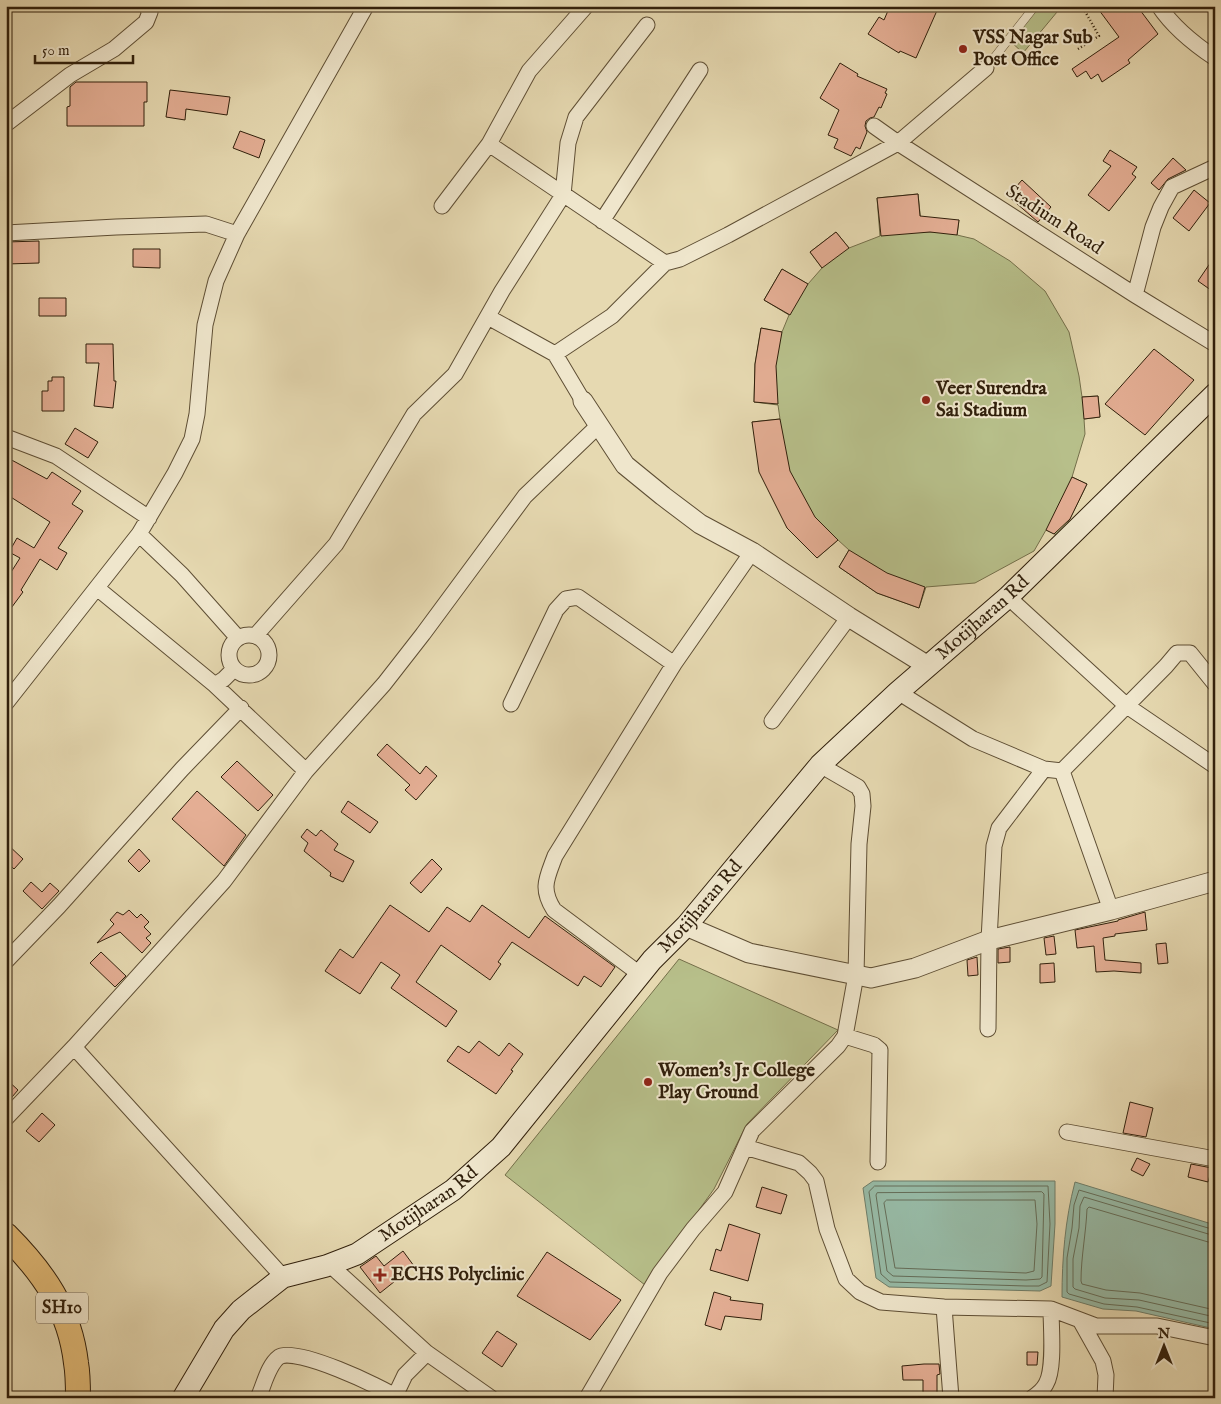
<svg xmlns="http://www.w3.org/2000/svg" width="1221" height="1404" viewBox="0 0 1221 1404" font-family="'IM FELL English',serif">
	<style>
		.green { fill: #b7bf8a; stroke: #746f4a }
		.water { fill: #97bba7; stroke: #6e7d69 }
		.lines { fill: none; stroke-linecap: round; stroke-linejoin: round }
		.shore { stroke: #646d59; stroke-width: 1 }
		.building { fill: #e4ae94; stroke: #301f0b }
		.service-casing { stroke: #5e4e34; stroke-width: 9 }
		.minor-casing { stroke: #5e4e34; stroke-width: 17 }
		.tertiary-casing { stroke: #5e4e34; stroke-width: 21 }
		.secondary-casing { stroke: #301f0b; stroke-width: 23 }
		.primary-casing { stroke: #301f0b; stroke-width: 26 }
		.path { stroke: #301f0b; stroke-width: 2.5; stroke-dasharray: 1 2.5; stroke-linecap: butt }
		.service { stroke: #efe6cc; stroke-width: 8 }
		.minor { stroke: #efe6cc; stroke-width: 15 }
		.tertiary { stroke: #efe6cc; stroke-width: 19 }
		.secondary { stroke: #efe6cc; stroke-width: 21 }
		.primary { stroke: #e3bc78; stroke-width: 24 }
		.poi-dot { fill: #8f2418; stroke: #efe6cc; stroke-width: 2 }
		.labels { text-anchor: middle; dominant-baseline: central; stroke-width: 4; stroke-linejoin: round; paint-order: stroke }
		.shield { fill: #efe6cc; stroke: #695b45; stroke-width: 1 }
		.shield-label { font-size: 18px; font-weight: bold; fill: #301f0b }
		.poi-label { font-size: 19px; font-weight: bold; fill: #301f0b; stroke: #efe6cc; text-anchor: start }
		.street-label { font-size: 19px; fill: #301f0b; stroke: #efe6cc }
	</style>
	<rect width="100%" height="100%" fill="#e6d9b1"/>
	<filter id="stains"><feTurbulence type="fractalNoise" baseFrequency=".004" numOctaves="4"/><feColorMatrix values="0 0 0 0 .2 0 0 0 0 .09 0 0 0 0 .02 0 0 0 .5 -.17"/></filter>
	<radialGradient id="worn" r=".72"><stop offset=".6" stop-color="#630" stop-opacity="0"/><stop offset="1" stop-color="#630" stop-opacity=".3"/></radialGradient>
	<path class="green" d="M1035 6H1062L1023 53 1009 40Z
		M918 194 922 232H933L959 220 957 235 974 239 1010 261 1045 291 1069 332 1079 376 1082 397 1098 396 1100 417 1084 419 1085 434 1072 477 1087 484 1061 537 1046 530 1034 551 975 583 926 587 919 608 877 593 839 567 849 550 838 540 817 558 787 528 752 422 780 419 778 405 754 402 755 364 761 328 782 332 789 315 764 300 782 269 808 284 822 268 810 252 836 232 849 248 880 236 877 198Z
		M679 959 838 1030 747 1124 714 1189 645 1285 505 1175Z"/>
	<path class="water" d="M873 1181H1055V1224L1051 1286 1040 1291 889 1287 876 1278 863 1188Z
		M1075 1182 1215 1225V1329L1136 1311 1103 1309 1062 1297C1062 1259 1065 1220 1075 1182Z"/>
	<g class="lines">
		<path class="shore" d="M875 1186H1048L1050 1224 1047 1282 1039 1286H1026L890 1282 881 1274 869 1192Z
			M1042 1192 1044 1194 1042 1277 1040 1279 1026 1280 893 1276 887 1271 876 1195 877 1193Z
			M887 1200H1035L1037 1224 1034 1271 1026 1273 895 1268 884 1203Z
			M1215 1230 1079 1190 1074 1205 1072 1228 1067 1258V1292L1069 1294 1104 1304 1137 1307 1215 1324
			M1215 1236 1084 1197 1080 1206 1079 1228 1073 1259V1287L1075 1289 1105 1298 1139 1300 1215 1317
			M1215 1244 1089 1207 1087 1209C1086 1233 1081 1257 1081 1281L1082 1284 1106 1290 1140 1293 1215 1310"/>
	</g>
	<path class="building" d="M890 6H939L916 58 900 51 899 53 868 34 879 17 884 20Z
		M1096 6H1137L1158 34 1128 60 1130 63 1102 82 1098 74 1091 79 1086 71 1077 77 1072 69 1119 37Z
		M840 63 858 74 857 76 887 89 885 93 887 94 881 108 879 107 874 117 870 118 866 121 865 126 867 132 860 149 856 147 851 156 834 148 838 139 828 135 839 110 820 98Z
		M76 82H147V102H144V126H67V107L70 106V87Z
		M170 90 230 97 227 115 186 109 185 120 166 117Z
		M240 131 265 140 259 158 233 148Z
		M1110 150 1137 167 1132 174 1136 177 1109 211 1088 195 1111 166 1103 161Z
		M1173 158 1186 170 1168 179 1159 190 1151 183Z
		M1022 180 1051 207 1038 222 1008 196Z
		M1194 190 1210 203 1189 231 1173 218Z
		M918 194 920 216 959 220 957 235 930 232 881 236 877 198Z
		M836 232 849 248 822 268 810 252Z
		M39 241V263L6 264V242Z
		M133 249H160V268L133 267Z
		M1215 256V293L1198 281Z
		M782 269 808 284 790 315 764 300Z
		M39 298H66V316H39Z
		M761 328 782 332 776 366 778 404 754 402 755 364Z
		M86 344H113L114 381H116L113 408 94 406 99 363H86Z
		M1154 349 1194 380 1145 435 1105 404Z
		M52 377H64V411H42V391H48V381H52Z
		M1098 396 1100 417 1084 419 1082 397Z
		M780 419 790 471 815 517 838 540 817 558 787 528 759 472 752 422Z
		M75 428 98 442 88 458 65 444Z
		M6 457 47 479 52 472 81 491 72 504 83 511 58 548 67 553 57 570 40 559 21 590 23 592 6 615V580L20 558 9 552 17 538 34 548 50 522 6 494Z
		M1072 477 1087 484 1070 519 1054 534 1046 530Z
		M849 550 887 573 925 587 919 608 877 593 839 567Z
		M387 744 420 774 426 766 437 776 416 800 405 790 410 785 377 755Z
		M237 761 273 795 258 811 221 777Z
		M197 791 246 835 224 866 172 819Z
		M348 801 378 822 370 833 341 812Z
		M307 829 316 836 321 830 338 844 334 850 354 861 343 882 330 876 331 873 304 851 308 843 301 837Z
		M6 843 23 859 14 869 6 861Z
		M139 849 150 861 139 872 128 861Z
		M432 859 442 869 421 893 410 883Z
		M31 882 42 892 50 883 59 891 42 909 23 891Z
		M390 905 429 932 447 907 470 922 482 905 529 938 545 916 615 967 601 987 584 976 578 986 512 942 498 962 501 964 490 980 441 945 416 982 457 1011 446 1027 391 988 400 975 381 962 360 994 325 971 340 949 353 958Z
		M129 910 137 918 141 914 149 922 144 927 151 934 146 938 151 943 142 953 120 932 97 943 114 924 110 920 117 912 123 915Z
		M1145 912 1147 930 1115 934V936L1103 938 1105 960 1141 963V973L1114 971 1096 972 1094 946 1077 948 1075 930 1118 921V920Z
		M1054 936 1056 954 1046 955 1044 938Z
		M1166 943 1168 963 1158 964 1156 944Z
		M1010 947V962L998 963V949Z
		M101 952 126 976 115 987 90 963Z
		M977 957 978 975 968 976 967 960Z
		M1054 963 1055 982 1040 983V964Z
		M479 1041 499 1056 509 1043 523 1054 511 1070 513 1071 496 1094 447 1061 458 1046 469 1053Z
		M6 1079 18 1090 6 1104Z
		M1130 1102 1153 1108 1146 1137 1123 1133Z
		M42 1113 55 1125 39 1142 26 1131Z
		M1137 1158 1150 1164 1143 1176 1131 1170Z
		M1191 1164 1212 1168 1208 1182 1188 1177Z
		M762 1187 787 1195 781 1214 756 1207Z
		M729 1224 760 1234 748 1281 710 1270 716 1249 721 1251Z
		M403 1251 414 1266 380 1293 360 1267 376 1256 384 1266Z
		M547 1252 621 1300 590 1340 517 1296Z
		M714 1292 731 1297 730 1300 763 1304 761 1320 725 1316 721 1330 705 1325Z
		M497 1331 517 1344 502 1367 482 1353Z
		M1027 1352H1038L1037 1365H1027Z
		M924 1364H939L940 1374 937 1375V1398H923V1380H903L902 1366Z"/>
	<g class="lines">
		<defs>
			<path id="service" d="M986 68 1035 6"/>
			<path id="minor" d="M1159 6C1173 27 1194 44 1215 58
				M6 124 70 75 114 49 146 22 150 12 146 6
				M874 126 898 143 1135 295 1215 344
				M489 144 665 263
				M442 206 489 144 529 71 586 6
				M602 221 700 70
				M6 233 116 227 206 224 237 234
				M1135 295 1153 227 1161 207 1172 187 1215 167
				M488 317 555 354 583 401
				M555 354 612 316 665 263 680 259 728 235 898 143 986 68
				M6 437 56 456 149 518
				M139 534 182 575 238 638
				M97 588 215 685 224 679 234 669
				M1008 597 1127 706 1215 766
				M256 635 336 544 414 414 455 374 502 291 563 195 568 143 576 117 647 25
				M229 655a20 20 0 1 1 40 0a20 20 0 1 1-40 0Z
				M215 685 306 771
				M898 692 973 739 1044 769 1062 771 1111 910
				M6 703 139 534 175 473 192 439 197 414 205 325 216 281 237 234 366 6
				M511 704 556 610 566 599 578 597 674 664
				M772 721 849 617
				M1062 771 1166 666 1177 653H1190L1215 684
				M6 961 59 906 182 769 241 708
				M641 975 554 910C540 888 547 878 555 856L674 664 752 552
				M988 1029 989 940 994 846 999 828 1044 769
				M845 1036 874 1045 880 1050 878 1162
				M74 1047 283 1277
				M6 1118 74 1047 224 881 306 771 384 684 423 634 525 496 598 426
				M1067 1132 1215 1159
				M745 1147 799 1163 810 1173 816 1181 827 1229 846 1279 860 1292 881 1302 944 1307 1051 1309 1096 1326H1157L1215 1338
				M330 1265 427 1353 491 1398
				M944 1307 951 1398
				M1080 1320 1103 1361 1106 1375 1105 1398
				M395 1396 405 1375 427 1353
				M258 1398C264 1385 268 1365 279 1357 295 1346 382 1387 398 1398
				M587 1398 660 1273 693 1229 725 1192 752 1131 838 1046 845 1036 856 975 859 844 863 806 862 794 858 787 820 765
				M1032 1398C1038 1394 1043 1390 1046 1384 1055 1369 1051 1327 1051 1309"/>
			<path id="tertiary" d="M583 401 625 465 663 496 700 524 752 552 849 617 928 666
				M686 926 749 953 871 978 915 968 989 940 1111 910 1215 881"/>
			<g id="secondary">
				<path id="s1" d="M183 1398 224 1329 241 1310 283 1277 326 1266 357 1254 453 1190 501 1147 652 960 686 926 820 765 898 692 1008 597 1215 394"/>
			</g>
			<path id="primary" d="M6 1235C43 1272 70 1310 76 1363 78 1374 78 1386 78 1398"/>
		</defs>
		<use href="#service" class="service-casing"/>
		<use href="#minor" class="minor-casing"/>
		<use href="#tertiary" class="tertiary-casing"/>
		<use href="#secondary" class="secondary-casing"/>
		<use href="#primary" class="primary-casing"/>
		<path class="path" d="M1078 49 1099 36 1082 6"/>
		<use href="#service" class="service"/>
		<use href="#minor" class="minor"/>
		<use href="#tertiary" class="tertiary"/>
		<use href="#secondary" class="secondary"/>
		<use href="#primary" class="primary"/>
	</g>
	<g class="poi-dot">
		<circle cx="963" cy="49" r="5"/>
		<circle cx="926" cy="400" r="5"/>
		<circle cx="648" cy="1082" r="5"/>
		<path d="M377.5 1267.5h5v5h5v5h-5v5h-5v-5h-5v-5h5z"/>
	</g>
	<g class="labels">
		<rect class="shield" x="36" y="1292.5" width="52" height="31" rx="4"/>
		<g class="shield-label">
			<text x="62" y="1308">SH10</text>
		</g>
		<g class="poi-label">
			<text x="973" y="38">VSS Nagar Sub<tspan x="973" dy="22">Post Office</tspan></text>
			<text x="936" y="389">Veer Surendra<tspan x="936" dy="22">Sai Stadium</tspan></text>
			<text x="658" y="1071">Women's Jr College<tspan x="658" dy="22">Play Ground</tspan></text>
			<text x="391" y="1275">ECHS Polyclinic</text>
		</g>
		<g class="street-label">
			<text transform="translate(1054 220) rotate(33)">Stadium Road</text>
			<text stroke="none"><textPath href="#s1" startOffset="1134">Motijharan Rd</textPath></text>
			<text stroke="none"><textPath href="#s1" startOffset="729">Motijharan Rd</textPath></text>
			<text stroke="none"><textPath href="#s1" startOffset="324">Motijharan Rd</textPath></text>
		</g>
	</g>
	<rect width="1221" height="1404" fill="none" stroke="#e6d9b1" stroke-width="25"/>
	<rect x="8" y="8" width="1206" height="1389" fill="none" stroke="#301f0b" stroke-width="2.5"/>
	<rect x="12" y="12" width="1196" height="1379" fill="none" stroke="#301f0b"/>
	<g transform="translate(1164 1346)" stroke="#efe6cc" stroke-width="4" paint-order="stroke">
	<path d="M0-4L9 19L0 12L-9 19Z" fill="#301f0b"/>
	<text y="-8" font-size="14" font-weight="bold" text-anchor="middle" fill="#301f0b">N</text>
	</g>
	<path d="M35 55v8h98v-8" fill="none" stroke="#301f0b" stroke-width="2.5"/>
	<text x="42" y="55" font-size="15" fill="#301f0b" stroke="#efe6cc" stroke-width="4" paint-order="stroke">50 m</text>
	<rect width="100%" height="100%" filter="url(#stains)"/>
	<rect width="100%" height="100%" fill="url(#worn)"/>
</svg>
